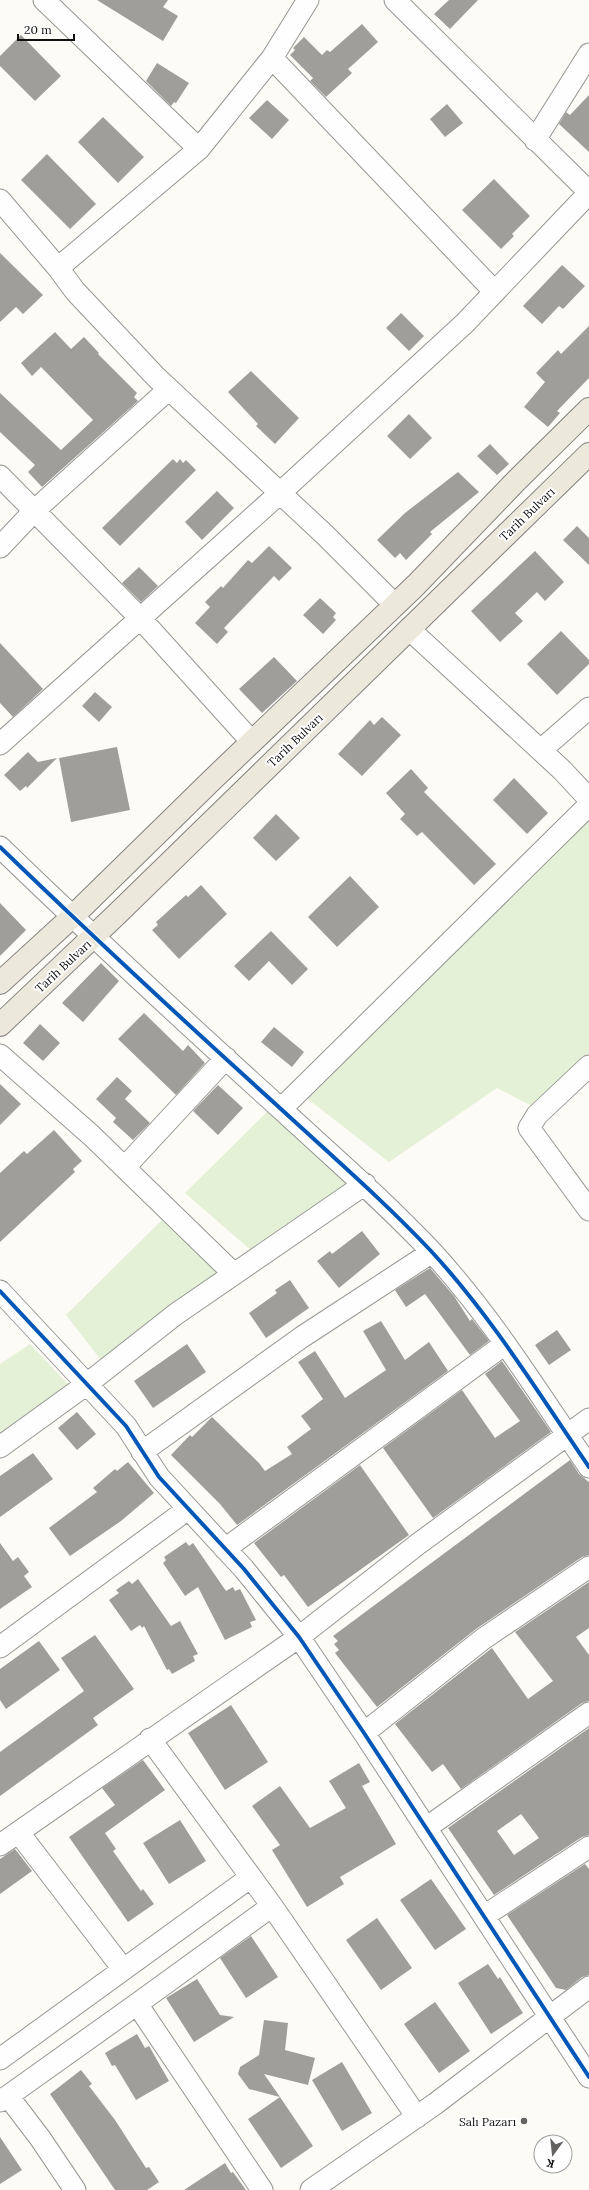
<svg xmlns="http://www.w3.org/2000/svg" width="589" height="2190" viewBox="0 0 589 2190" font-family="Lora,serif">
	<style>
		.green { fill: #e5f1d6 }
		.building { fill: #a09e9b; fill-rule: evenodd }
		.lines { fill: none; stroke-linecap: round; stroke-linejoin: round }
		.street-casing { stroke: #969694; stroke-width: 23 }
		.primary-casing { stroke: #848381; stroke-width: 24 }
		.street { stroke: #fffefe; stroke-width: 21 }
		.primary { stroke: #ece8db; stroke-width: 22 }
		.cycleway-casing { stroke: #fff; stroke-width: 6 }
		.cycleway { stroke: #0057b8; stroke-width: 4 }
		.poi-dot { fill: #636260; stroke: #fff; stroke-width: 1.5 }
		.labels { text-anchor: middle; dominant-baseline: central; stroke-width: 4; stroke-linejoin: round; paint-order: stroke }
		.street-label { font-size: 12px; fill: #101010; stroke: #fff }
		.poi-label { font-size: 12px; fill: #101010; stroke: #fff; text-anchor: end }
	</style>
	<rect width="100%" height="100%" fill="#fcfbf6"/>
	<path class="green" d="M589 820V1058L536 1108 497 1088 389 1162 300 1093Z
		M268 1111 349 1182 253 1252 185 1193Z
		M162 1220 218 1273 101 1360 66 1315Z
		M30 1344 68 1384 0 1433V1364Z"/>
	<path class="building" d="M97 0H168L163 7 178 16 163 41Z
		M449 0H478L450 29 434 14Z
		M362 24 378 42 348 69 352 73 326 97 310 81 313 78 290 55 295 50 293 48 304 37 322 55 327 50 330 52Z
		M21 35 61 76 35 101 0 66V56Z
		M157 63 189 83 176 103 174 102 171 106 146 81Z
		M589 95V152L559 124 566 112 570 115Z
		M267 100 289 120 272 139 249 118Z
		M447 104 463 123 445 137 430 119Z
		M103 117 144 157 118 183 78 142Z
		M47 154 96 204 70 229 21 180Z
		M494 179 530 216 512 234 514 236 501 249 462 210Z
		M0 253 43 295 23 314 16 307 0 322Z
		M562 265 585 286 563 309 559 306 542 324 523 306Z
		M401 313 424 336 409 351 386 328Z
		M589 326V378L557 411 560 413 548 427 524 407 545 382 536 373 558 350 561 354Z
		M55 332 71 349 84 337 99 353 98 354 137 393 134 397 138 401 42 487 28 472 35 465 0 432V393L61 450 93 420 41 367 32 376 21 363Z
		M251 371 299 418 275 444 256 426 258 424 228 392Z
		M409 414 432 438 410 459 387 436Z
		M490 444 509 464 497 475 477 456Z
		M173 459 177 463 180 459 183 463 186 460 196 470 120 546 102 528Z
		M458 472 479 492 430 532 432 534 406 560 400 553 395 558 377 540 405 513Z
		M217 491 234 508 202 540 185 522Z
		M577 526 589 538V565L563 540Z
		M269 546 292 568 279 581 274 576 224 628 228 632 217 644 195 623 210 607 205 602 221 586 223 588 248 560 252 563Z
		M535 551 564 582 545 601 537 592 515 613 523 621 500 642 471 611Z
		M139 567 158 586 141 602 122 583Z
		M320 598 336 613 333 617 336 620 323 634 303 615Z
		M561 631 589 660V664L557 695 527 664Z
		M0 643 43 689 13 717 0 703Z
		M274 657 297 681 262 713 239 689Z
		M95 692 112 707 99 722 82 706Z
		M382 717 401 735 362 776 338 754 370 720 374 725Z
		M117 747 130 810 71 822 59 758Z
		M28 752 38 762 57 758 27 788 26 786 20 791 4 775Z
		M411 769 428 788 424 792 496 864 474 885 422 832 417 836 400 819 405 814 386 793Z
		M514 778 548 813 527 834 493 800Z
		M276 814 300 838 276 861 253 838Z
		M350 876 379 907 337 947 308 917Z
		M201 885 227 914 179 959 152 930 158 925 156 922 186 895 188 897Z
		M0 903 26 930 0 956Z
		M271 931 308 969 292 985 269 961 249 981 234 966Z
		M101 963 119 981 83 1022 62 1003Z
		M144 1013 183 1051 188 1045 205 1063 176 1095 118 1039Z
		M40 1024 60 1043 43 1061 23 1043Z
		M274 1027 304 1052 292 1067 261 1042Z
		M117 1077 132 1091 125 1099 150 1123 133 1140 113 1122 116 1118 96 1099Z
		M0 1084 21 1104 0 1125Z
		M218 1085 243 1108 218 1135 193 1111Z
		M54 1130 82 1161 73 1169 75 1172 0 1242V1173L24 1151 27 1154Z
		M362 1231 380 1254 339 1288 317 1261 330 1251 332 1254Z
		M430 1268 454 1296 470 1321 472 1319 489 1341 470 1355 425 1294 406 1307 395 1290Z
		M290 1280 309 1308 266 1338 249 1313 277 1293 275 1290Z
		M381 1321 405 1360 429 1342 448 1371 237 1525 220 1504 171 1455 190 1435 192 1437 212 1417 259 1463 265 1471 292 1454 287 1447 311 1429 301 1416 323 1399 298 1362 315 1351 345 1398 386 1370 363 1331Z
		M557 1330 571 1350 549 1365 535 1345Z
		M187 1344 206 1372 153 1408 134 1381Z
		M502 1361 551 1432 433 1518 383 1448 462 1390 495 1438 520 1421 485 1374Z
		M77 1412 96 1434 77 1450 58 1428Z
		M33 1453 53 1479 0 1517V1476Z
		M570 1460 579 1474 589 1482V1555L582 1557 476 1629 377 1707 335 1653 339 1650 334 1644 338 1641 333 1636Z
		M128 1462 154 1493 121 1521 70 1556 49 1528 97 1492 93 1488 115 1469 117 1471Z
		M360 1465 409 1535 308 1607 284 1575 281 1577 254 1543Z
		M186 1542 189 1546 193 1543 226 1591 233 1587 235 1591 240 1589 256 1620 250 1622 252 1627 225 1640 198 1587 185 1596 163 1563 166 1560 164 1557Z
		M0 1543 13 1561 18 1557 29 1572 24 1576 32 1587 0 1609Z
		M138 1579 171 1626 180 1621 198 1654 193 1656 195 1661 172 1674 169 1669 167 1670 144 1626 142 1628 140 1625 131 1631 109 1600 119 1593 116 1590 129 1581 132 1584Z
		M589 1582V1628L576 1637 589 1655V1701L582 1703 461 1789 443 1764 432 1772 395 1724 492 1648 528 1699 553 1681 515 1632Z
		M95 1635 134 1689 93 1718 98 1725 0 1796V1752L84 1691 61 1658Z
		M39 1641 60 1670 6 1709 0 1700V1669Z
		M231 1705 268 1762 225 1790 188 1733Z
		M589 1728V1835L582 1837 494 1895 448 1828ZM521 1814 539 1838 514 1855 497 1831Z
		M143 1760 165 1790 105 1833 116 1849 113 1851 141 1891 143 1889 154 1904 128 1922 69 1837 115 1805 102 1788Z
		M359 1763 370 1782 362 1786 396 1844 340 1877 344 1884 307 1907 272 1850 280 1845 252 1806 280 1786 310 1828 346 1808 329 1781Z
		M180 1820 206 1861 169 1884 143 1843Z
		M15 1849 32 1871 0 1894V1859Z
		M585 1864 589 1869V1975L582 1977 566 1990 556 1988 507 1915Z
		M431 1879 466 1929 435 1950 400 1900Z
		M377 1918 412 1968 381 1990 346 1940Z
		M251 1936 278 1977 246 1998 220 1958Z
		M488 1964 498 1979 500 1977 523 2013 491 2034 458 1983Z
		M197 1979 220 2015 234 2017 194 2042 166 1998Z
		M435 2002 470 2051 439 2073 404 2024Z
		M264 2020 288 2023 285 2050 315 2058 308 2085 264 2074 280 2097 249 2089 238 2074 240 2067 259 2055Z
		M137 2034 145 2048 149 2046 169 2081 136 2100 115 2065 112 2066 105 2053Z
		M342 2062 372 2113 342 2131 312 2080Z
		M81 2070 92 2084 89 2086 115 2120 146 2168 149 2167 159 2182 147 2190H115L50 2094Z
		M280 2097 313 2146 281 2168 248 2119Z
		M0 2137 22 2170 0 2184Z
		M225 2163 231 2173 233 2172 246 2190H184Z"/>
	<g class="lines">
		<defs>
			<path id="street" d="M44 0 199 149
				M395 0 589 192
				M272 58 495 292
				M535 140 589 54
				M0 200 58 268 75 291 156 377 324 534 395 605
				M58 268 199 149 272 58 308 0
				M0 476 140 618 252 742
				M0 547 35 510 169 389
				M409 629 562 770 589 799
				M0 744 280 493 465 323 589 193
				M541 750 589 708
				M0 847C92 936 186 1023 281 1109 332 1156 384 1201 431 1251 492 1317 539 1394 589 1467
				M0 1055 92 1136 234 1274
				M589 1066 537 1115 529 1128 589 1210
				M281 1109 589 805
				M125 1167 226 1058
				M0 1291 126 1426 159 1477 244 1569 299 1637 364 1733 589 2077
				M0 1447 87 1384 176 1314 365 1184
				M142 1452 302 1337 432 1252
				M225 1549 505 1344
				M0 1647 188 1509
				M364 1733 483 1639 589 1567
				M150 1739 272 1906 417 2117
				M426 1828 589 1713
				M19 1833 123 1969
				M0 1845 299 1637 418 1544 589 1419
				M484 1916 589 1847
				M137 2004 272 1906
				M0 2059 251 1877
				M8 2096 137 2004 262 2190
				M0 2101 8 2096 40 2138 75 2190
				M311 2190 435 2104 589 1987"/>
			<path id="primary" d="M0 983 73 916 213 779 416 585 516 481 589 409
				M0 1025 117 914 589 454"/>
		</defs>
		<use href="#street" class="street-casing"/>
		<use href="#primary" class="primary-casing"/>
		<use href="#street" class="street"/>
		<use href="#primary" class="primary"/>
		<defs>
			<path id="cycleway" d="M0 847C92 936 186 1023 281 1109 332 1156 384 1201 431 1251 492 1317 539 1394 589 1467
				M0 1291 126 1426 159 1477 244 1569 299 1637 364 1733 589 2077"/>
		</defs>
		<use href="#cycleway" class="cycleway-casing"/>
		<use href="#cycleway" class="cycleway"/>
	</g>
	<circle class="poi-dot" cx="524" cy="2121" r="4"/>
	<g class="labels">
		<g class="street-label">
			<text transform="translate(527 514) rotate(-44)">Tarih Bulvarı</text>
			<text transform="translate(295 740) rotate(-44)">Tarih Bulvarı</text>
			<text transform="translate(63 966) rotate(-43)">Tarih Bulvarı</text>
		</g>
		<g class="poi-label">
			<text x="516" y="2121">Salı Pazarı</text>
		</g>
	</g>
	<g transform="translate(553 2154) rotate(195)"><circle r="19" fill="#ffffff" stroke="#9f9f9f"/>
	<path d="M0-3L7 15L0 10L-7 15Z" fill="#636260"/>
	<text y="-6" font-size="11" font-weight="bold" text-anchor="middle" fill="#101010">K</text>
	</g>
	<path d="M18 34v6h56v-6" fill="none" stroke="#101010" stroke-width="2"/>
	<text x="24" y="34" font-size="12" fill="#101010" stroke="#ffffff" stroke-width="3" paint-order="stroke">20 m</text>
</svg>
